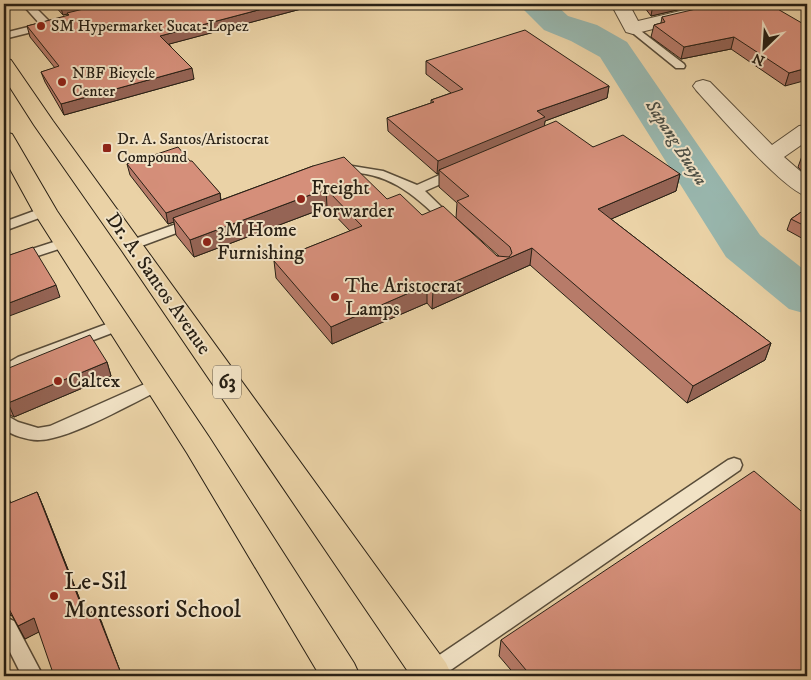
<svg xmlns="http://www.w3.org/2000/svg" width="811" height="680" viewBox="0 0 811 680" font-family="'IM FELL DW Pica',serif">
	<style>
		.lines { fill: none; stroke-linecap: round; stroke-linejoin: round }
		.river { fill: #98b6ad; fill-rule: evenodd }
		.service-casing { stroke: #584c39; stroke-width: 3 }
		.minor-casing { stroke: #584c39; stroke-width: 2 }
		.primary-casing { stroke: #282015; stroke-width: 2 }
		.service { fill: #f1e2c5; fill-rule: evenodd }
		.minor { fill: #f1e2c5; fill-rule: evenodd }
		.primary { fill: #ead2a6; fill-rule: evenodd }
		.wall { fill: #b77b69; stroke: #282015 }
		.shaded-wall { fill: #956455; stroke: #282015 }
		.building { fill: #d58f7a; stroke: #282015 }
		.poi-dot { fill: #8f2418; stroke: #f1e2c5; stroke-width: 2 }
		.labels { text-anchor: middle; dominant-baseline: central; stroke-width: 4; stroke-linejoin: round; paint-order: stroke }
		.far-poi-label { font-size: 16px; fill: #282015; stroke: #f1e2c5; text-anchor: start }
		.far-water-label { font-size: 18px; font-style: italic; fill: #4a4d43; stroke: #f1e2c5 }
		.shield { fill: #f1e2c5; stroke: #645a4a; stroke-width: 1 }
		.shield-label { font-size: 19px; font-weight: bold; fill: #282015 }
		.poi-label { font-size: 20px; fill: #282015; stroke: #f1e2c5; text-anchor: start }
		.street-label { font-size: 20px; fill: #282015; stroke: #f1e2c5 }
		.near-poi-label { font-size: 24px; fill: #282015; stroke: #f1e2c5; text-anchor: start }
	</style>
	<rect width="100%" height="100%" fill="#ead2a6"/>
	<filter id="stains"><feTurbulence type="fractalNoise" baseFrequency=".004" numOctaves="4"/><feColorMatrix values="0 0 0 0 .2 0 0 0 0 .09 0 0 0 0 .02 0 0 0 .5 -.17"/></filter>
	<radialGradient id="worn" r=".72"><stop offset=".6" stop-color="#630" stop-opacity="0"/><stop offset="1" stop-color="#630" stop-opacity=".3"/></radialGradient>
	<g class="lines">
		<path class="river" d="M518 4H555L568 16 597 25 627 42 760 235 807 272V314L789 309 726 257 600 57 571 41 544 30Z"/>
		<defs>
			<path id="service" d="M22 4H32L53 25 52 27 4 39V33L40 24Z
				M633 25 684 64 685 66 684 68H676L629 30V26Z
				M346 165 383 171 417 185 453 169H461L463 172 461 175 425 191 458 223 451 227 446 226C417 196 383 166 337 174L331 170 333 167Z
				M45 207 51 211 50 214 4 231V222Z
				M193 218 200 222 198 225 136 248H126L124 245 126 242Z
				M66 238 73 242 71 245 4 267V258Z
				M120 319 125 320 127 324 125 328 28 365 4 378V365L18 357Z
				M158 378 164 380 166 384 164 388C134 402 71 439 40 440 30 441 11 435 4 429V414L18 422 38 428 50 426Z
				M734 458 740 460 742 465 740 470 442 676H421L420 673 423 666 728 460Z
				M7 618 14 621 43 676H22L4 640V619Z"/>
			<path id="minor" d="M611 4H629L638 21 710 4H740L737 8 633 34 626 32Z
				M703 80 710 82 772 145 799 126 807 125V141L784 157 807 177V196C784 191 716 112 696 90L693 86 696 82Z"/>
			<path id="primary" d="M4 58 11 60 53 121 446 663 452 676H411L122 251 34 125 4 78Z
				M4 132 12 134 15 139 57 211 209 437 354 663 360 676H320L187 453 33 211 4 158Z"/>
		</defs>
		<use href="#service" class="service-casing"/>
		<use href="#minor" class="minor-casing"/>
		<use href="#primary" class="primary-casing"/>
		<use href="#service" class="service"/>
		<use href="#minor" class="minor"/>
		<use href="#primary" class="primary"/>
	</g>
	<path class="wall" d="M53 4H300L301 9 169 44 194 79 64 115 45 82 41 72 55 68 30 37 27 26 68 16V14L63 15Z
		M642 4H703L651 16Z
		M662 17 807 26 785 86 731 49 681 59 651 37 654 25 661 23Z
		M426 61 609 86 607 98 545 121 544 126 593 147 680 174 676 191 611 219 771 343 765 360 687 403 530 265 432 309 427 303 332 344 276 278 274 261 350 231 327 207 194 257 176 235 174 222 168 224 130 175 127 164 190 161 220 193 221 200 313 166 422 215 497 256H499L456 218 457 203 439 187V173L437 174 388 131 387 118 431 103V100L451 93 426 74Z
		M807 149V177L798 167 802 156Z
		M807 208V241L787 230 791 219Z
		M107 362 111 376 14 417 4 412V370Z
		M4 489 11 503 37 492 43 506 86 615 96 610 102 623 38 632 25 639 14 619 11 615 4 618Z
		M501 640 807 676H516L499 656Z"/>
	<path class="shaded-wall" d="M66 4H109L63 15 60 5Z
		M281 4H300L301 9 162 46 160 36Z
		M653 4H703L651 16Z
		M734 37 731 49 681 59 684 47Z
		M192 68 194 79 64 115 61 104Z
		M807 68V80L785 86 789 73Z
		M609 86 607 98 545 121 544 130 439 170V173L437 174 438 161 537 111Z
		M680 174 676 191 595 226 598 209Z
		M326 189 327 207 194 257 190 240Z
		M220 193 221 204 173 218 174 222 168 224 166 213Z
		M532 248 530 265 432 309 433 291Z
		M56 285 60 297 4 318V305Z
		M427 285V303L332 344 331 327Z
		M771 343 765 360 687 403 693 386Z
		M107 362 111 376 14 417 8 403Z
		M37 492 43 506 91 628 85 615Z
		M4 604 11 615 4 618Z
		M96 610 102 623 122 676Z
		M34 618 41 631 25 639 18 626Z"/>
	<path class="building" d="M104 4H281L160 36 192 68 61 104 41 72 59 66 27 26 69 15 67 13Z
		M717 4H769L807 26V68L789 73 734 37 684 47 654 25 665 22 662 17Z
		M525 30 609 86 537 111 545 117 438 161 387 118 434 102 431 100 463 89 426 61Z
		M556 121 593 147 623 135 680 174 598 209 771 343 693 386 532 248 433 291 427 285 331 327 274 261 362 226 326 189 190 240 173 218 313 166 344 157 387 199 400 194 422 215 443 206 497 256 509 257 512 253 510 247 457 201 469 196 439 170Z
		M178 147 190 161H192L220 193 166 213 127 164Z
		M807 149V161L802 156Z
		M807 208V227L791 219Z
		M33 247 56 285 4 305V257Z
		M90 335 107 362 8 403 4 401V370Z
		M754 471 807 516V676H531L501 640Z
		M4 490 10 503 37 492 85 615 96 610 122 676H54L34 618 18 626 8 607 4 603Z"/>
	<g class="poi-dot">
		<circle cx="41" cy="26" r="5"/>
		<circle cx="62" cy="82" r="5"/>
		<rect x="102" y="143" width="10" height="10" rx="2.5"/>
		<circle cx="301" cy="199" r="5"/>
		<circle cx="207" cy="242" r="5"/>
		<circle cx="335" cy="297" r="5"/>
		<circle cx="58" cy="381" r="5"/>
		<circle cx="54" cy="596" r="5"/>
	</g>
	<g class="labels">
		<g class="far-poi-label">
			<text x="51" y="26">SM Hypermarket Sucat-Lopez</text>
			<text x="72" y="73">NBF Bicycle<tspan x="72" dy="18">Center</tspan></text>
			<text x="117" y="139">Dr. A. Santos/Aristocrat<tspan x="117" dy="18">Compound</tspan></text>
		</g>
		<g class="far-water-label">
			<text transform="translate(676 143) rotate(57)">Sapang Buaya</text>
		</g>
		<rect class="shield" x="213" y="365.5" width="28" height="33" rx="4"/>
		<g class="shield-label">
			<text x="227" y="382">63</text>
		</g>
		<g class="poi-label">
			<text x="311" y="188">Freight<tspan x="311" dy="23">Forwarder</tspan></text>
			<text x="217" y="230">3M Home<tspan x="217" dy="23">Furnishing</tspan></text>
			<text x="345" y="286">The Aristocrat<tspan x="345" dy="23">Lamps</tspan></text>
			<text x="68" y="381">Caltex</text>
		</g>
		<g class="street-label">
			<text transform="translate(158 284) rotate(55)">Dr. A. Santos Avenue</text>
		</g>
		<g class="near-poi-label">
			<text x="64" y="582">Le-Sil<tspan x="64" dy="28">Montessori School</tspan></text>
		</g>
	</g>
	<rect width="811" height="680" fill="none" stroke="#ead2a6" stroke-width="20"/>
	<rect x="5" y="5" width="801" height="670" fill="none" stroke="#282015" stroke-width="2.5"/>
	<rect x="10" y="10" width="791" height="660" fill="none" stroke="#282015"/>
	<g transform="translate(764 48) rotate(205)" stroke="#f1e2c5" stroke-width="4" paint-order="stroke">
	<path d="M0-4L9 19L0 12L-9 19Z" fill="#282015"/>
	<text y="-8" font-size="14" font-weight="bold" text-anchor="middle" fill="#282015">N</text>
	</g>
	<rect width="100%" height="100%" filter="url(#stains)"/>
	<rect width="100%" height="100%" fill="url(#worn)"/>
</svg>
